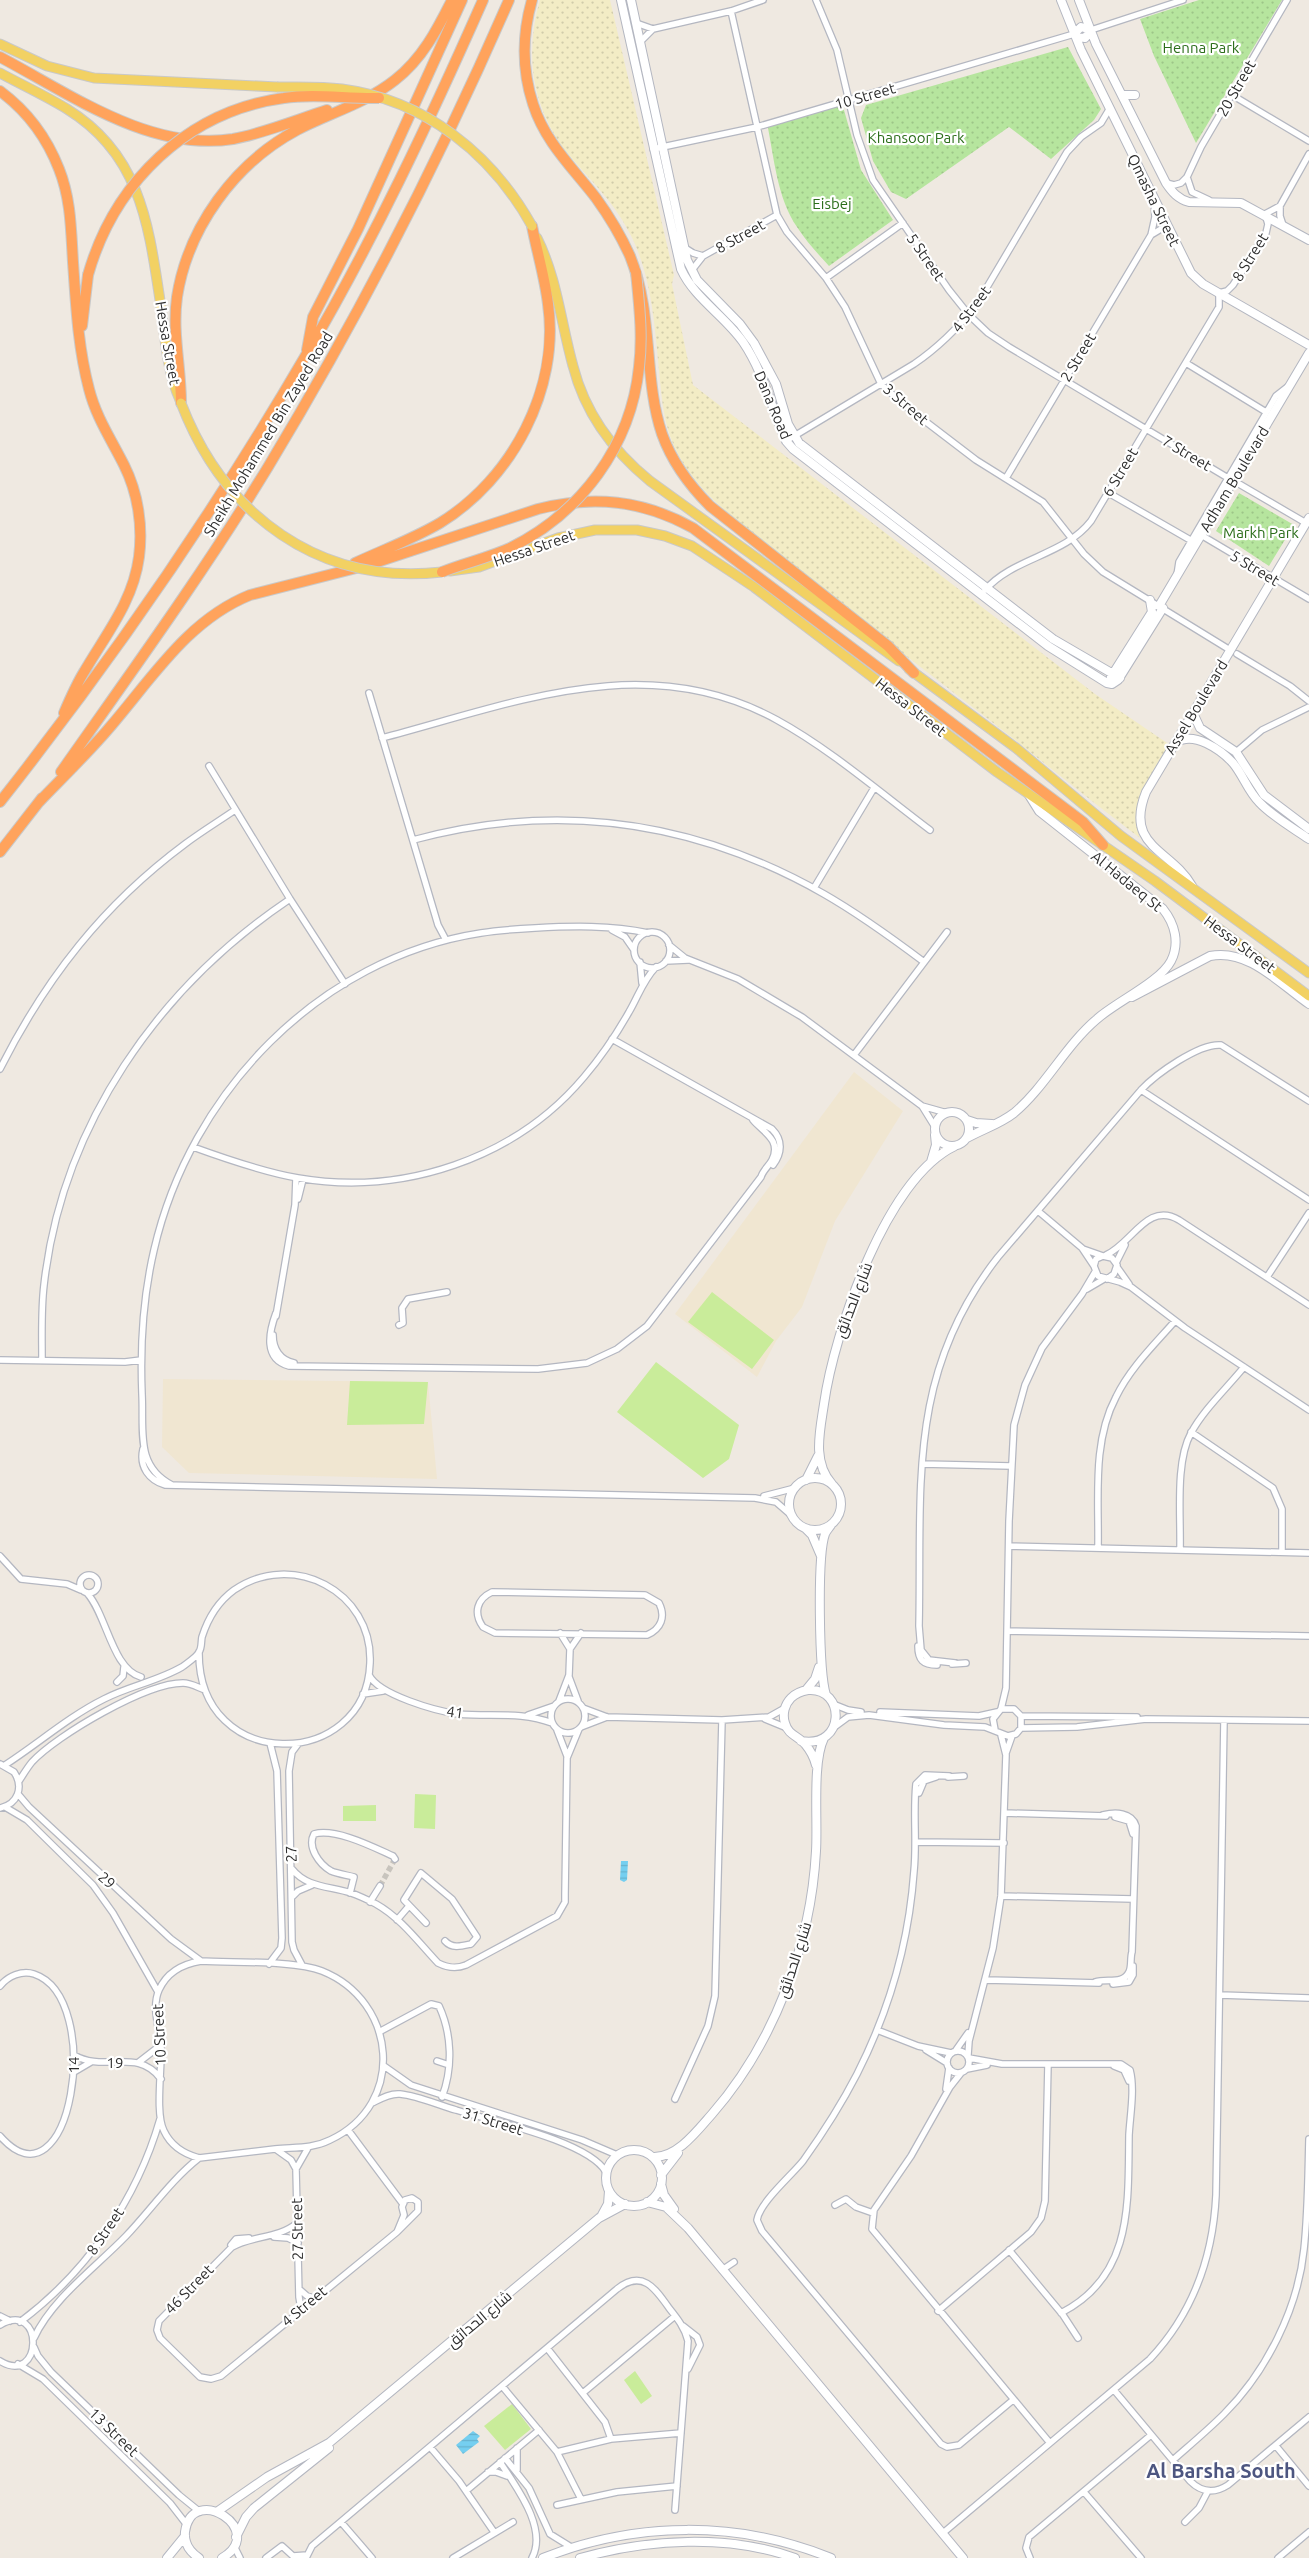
<svg xmlns="http://www.w3.org/2000/svg" width="1309" height="2558" viewBox="0 0 1309 2558" font-family="Ubuntu,Cairo,sans-serif">
	<style>
		.education { fill: #f0e6d1 }
		.grass { fill: url(#grass-dots) }
		.sand { fill: url(#sand-dots) }
		.pitch { fill: #c9ec9a }
		.water { fill: url(#water-rules) }
		.lines { fill: none; stroke-linecap: round; stroke-linejoin: round }
		.street-tunnel { stroke: #c8c4bd; stroke-width: 5.5; stroke-dasharray: 5.5 3; stroke-linecap: butt }
		.street-casing { stroke: #b4b7c1; stroke-width: 8 }
		.secondary-casing { stroke: #b4b7c1; stroke-width: 10 }
		.primary-casing { stroke: #c9c9c9; stroke-width: 11 }
		.highway-casing { stroke: #c9c9c9; stroke-width: 12 }
		.street { stroke: #fff; stroke-width: 5.5 }
		.secondary { stroke: #fff; stroke-width: 8 }
		.primary { stroke: #f2d163; stroke-width: 9 }
		.highway { stroke: #ffa35c; stroke-width: 10 }
		.primary-bridge-casing { stroke: #c9c9c9; stroke-width: 11; stroke-linecap: butt }
		.highway-bridge-casing { stroke: #c9c9c9; stroke-width: 12; stroke-linecap: butt }
		.primary-bridge { stroke: #f2d163; stroke-width: 9 }
		.highway-bridge { stroke: #ffa35c; stroke-width: 10 }
		.labels { text-anchor: middle; dominant-baseline: central; stroke-width: 4.5; stroke-linejoin: round; paint-order: stroke }
		.park-label { font-size: 15px; fill: #2c6e1b; stroke: #fff }
		.street-label { font-size: 15px; fill: #2e2e2e; stroke: #fff }
		.district-label { font-size: 20px; font-weight: bold; fill: #4d5680; stroke: #fff }
	</style>
	<defs>
		<pattern id="grass-dots" width="8" height="8" patternUnits="userSpaceOnUse" patternTransform="scale(1.25)"><rect width="8" height="8" fill="#b6e59e"/><path d="M2 2h.1M6 6h.1" fill="none" stroke="#9dc588" stroke-width="1.8" stroke-linecap="round"/></pattern>
		<pattern id="sand-dots" width="8" height="8" patternUnits="userSpaceOnUse" patternTransform="scale(1.25)"><rect width="8" height="8" fill="#f3ecc5"/><path d="M2 2h.1M6 6h.1" fill="none" stroke="#d1cbaa" stroke-width="1.8" stroke-linecap="round"/></pattern>
		<pattern id="water-rules" width="6" height="5" patternUnits="userSpaceOnUse" patternTransform="scale(1.25)"><rect width="6" height="5" fill="#75cff0"/><path d="M0 2.5h6" fill="none" stroke="#66b2ce"/></pattern>
	</defs>
	<rect width="100%" height="100%" fill="#efe9e1"/>
	<path class="education" d="M854 1072 903 1111 835 1221 802 1307 776 1341 757 1377 675 1314Z
		M163 1379 428 1382 437 1479 189 1473 162 1447Z"/>
	<path class="grass" d="M1199 0H1282L1196 143 1154 56 1140 19Z
		M1068 47 1101 109 1094 120 1051 159 1009 127 906 199 891 192 873 161 861 118 866 105Z
		M842 103 861 170 893 220 829 266C818 254 806 241 797 227 777 198 774 157 767 123Z
		M1239 493 1294 525 1269 566 1216 531Z"/>
	<path class="sand" d="M540 0H610L674 275 672 284 693 385 1095 694 1170 745 1139 799 1136 816 1140 838C1080 793 1022 744 962 699 901 652 840 605 781 556 743 525 695 493 674 446 662 419 661 389 658 360 654 317 650 271 629 232 613 201 591 181 569 155 532 110 524 54 540 0Z"/>
	<path class="pitch" d="M712 1292 774 1340 752 1369 688 1322Z
		M656 1362 739 1425 729 1459 703 1478 617 1412Z
		M350 1381 428 1382 424 1424 347 1425Z
		M415 1794 436 1795 435 1829 414 1828Z
		M376 1805V1821H343V1806Z
		M635 2371 652 2396 641 2404 624 2380Z
		M512 2404 531 2429 505 2450 484 2426Z"/>
	<path class="water" d="M621 1861H628L627 1880 624 1882 620 1880Z
		M473 2431 480 2436 477 2439 479 2442 463 2454 456 2445Z"/>
	<g class="lines">
		<path class="street-tunnel" d="M380 1886 395 1859"/>
		<defs>
			<path id="street" d="M816 0 837 50 857 135 873 180 949 290 969 315 988 333 1009 347 1228 478
				M731 11 777 215 787 232 826 278 845 307 881 384 904 405 976 460 1043 502 1084 554 1103 572 1230 650
				M636 23 653 29 731 11 763 0
				M1091 30 1183 0
				M640 42 653 29
				M1232 95 1309 141
				M653 149 757 127 1074 34
				M1187 177 1192 192 1209 200
				M1166 183 1174 185 1181 183 1187 177 1201 147 1287 0
				M1280 206V216L1283 225
				M1151 235 1161 229 1170 230
				M685 248 693 253 703 256
				M692 270 703 256 777 215
				M826 278 903 223
				M1186 363 1266 412
				M786 441 914 364C939 347 958 328 977 304L1067 152 1081 137 1101 123 1110 108
				M1006 478 1151 235 1155 217 1154 201
				M1234 481 1306 523
				M1107 492 1192 541
				M1201 535 1309 599
				M1177 575 1179 562 1276 396 1290 385
				M985 590C1014 557 1064 556 1091 521L1219 307V293L1227 291 1233 285 1266 233 1268 224 1265 214 1280 206 1309 154
				M1237 654 1290 686 1309 701
				M369 693 438 925 446 940
				M382 738C515 703 646 648 777 720 830 749 882 794 930 830
				M1236 752 1262 730 1309 707
				M209 766 290 899 345 984
				M413 840C557 801 694 820 824 894 859 914 892 938 924 962
				M814 888 874 788
				M612 930 625 937 634 950
				M634 950a18 18 0 1 1 36 0a18 18 0 1 1-36 0Z
				M669 945 685 958 738 979 802 1017 922 1106 935 1127
				M666 961 688 960
				M640 962 642 983
				M612 1039 772 1129C783 1140 782 1153 773 1165
				M854 1055 947 932
				M0 1069C46 978 103 905 185 844 201 832 219 821 235 810
				M1141 1090 1309 1200
				M922 1106 947 1113
				M193 1147C226 1159 263 1172 298 1178 403 1196 515 1159 584 1077 601 1057 616 1035 629 1012 638 997 643 980 656 967
				M298 1199 303 1179
				M1038 1211 1082 1248 1094 1266
				M1083 1249 1103 1256
				M1106 1255C1132 1244 1147 1201 1179 1220L1309 1305
				M1116 1263 1125 1245
				M1117 1267 1129 1284
				M1267 1277 1309 1213
				M1107 1279 1114 1274 1117 1265 1112 1258 1103 1256 1096 1259 1094 1266 1098 1276 1120 1282 1131 1287 1185 1328 1309 1410
				M1087 1289 1104 1279
				M276 1313C269 1332 263 1359 289 1366L538 1369 587 1363 617 1349 647 1326 761 1177C763 1170 769 1166 772 1160 782 1140 763 1132 753 1120
				M276 1316 295 1205 296 1178
				M399 1325 403 1323 402 1308 408 1299 447 1292
				M273 1335C273 1349 280 1360 294 1363
				M0 1360 125 1362 141 1360
				M42 1360C42 1335 41 1310 44 1285 62 1125 158 988 290 899
				M1191 1432 1273 1488 1282 1509V1552
				M143 1449C139 1467 149 1480 165 1485L755 1498 776 1502 791 1515
				M922 1464 1011 1466
				M172 1485C135 1466 144 1431 142 1394 140 1345 143 1297 154 1250 190 1093 319 958 481 933 499 930 517 929 535 928 572 926 611 925 648 933
				M764 1496 795 1488
				M1009 1546 1309 1553
				M1098 1548C1099 1498 1092 1442 1116 1397 1130 1368 1154 1345 1175 1321
				M1180 1550C1181 1516 1175 1462 1191 1433 1204 1409 1227 1388 1244 1367
				M0 1556 21 1579 67 1584 81 1590
				M80 1584a9 9 0 1 1 18 0a9 9 0 1 1-18 0Z
				M492 1592 645 1595 659 1603C666 1617 661 1629 647 1635L495 1633 483 1627C473 1613 477 1599 492 1592Z
				M87 1593C107 1615 112 1669 141 1677
				M1007 1631 1309 1636
				M560 1633 570 1649
				M918 1646C918 1660 923 1665 937 1665
				M955 1663 929 1660 921 1650 919 1626C922 1487 906 1374 998 1257L1141 1090C1156 1074 1199 1043 1221 1045L1309 1101
				M952 1664 966 1663
				M369 1675C379 1695 436 1711 458 1714 492 1717 520 1711 552 1723
				M569 1677 578 1701
				M117 1682 123 1676 124 1667
				M363 1694 383 1691
				M551 1716a17 17 0 1 1 34 0a17 17 0 1 1-34 0Z
				M559 1701 569 1675 570 1649 581 1633
				M833 1704 848 1710 861 1712
				M583 1708 607 1717 722 1720 769 1717 785 1708
				M1001 1709 1006 1688 1009 1521 1014 1425 1025 1385 1042 1348 1082 1294 1095 1272
				M880 1712 979 1716 997 1712
				M528 1715 554 1706
				M1021 1716 1137 1717
				M765 1719 787 1728
				M581 1727 607 1717
				M833 1728 848 1717 869 1715 944 1725 985 1727 1008 1736 1016 1734 1021 1728V1716L1014 1709H1001L993 1719 995 1730
				M1021 1728 1077 1727 1146 1719 1309 1721
				M557 1730 567 1756
				M298 1744 292 1752 289 1771 292 1942 294 1950 302 1965
				M1006 1753 1012 1736
				M0 1764 14 1772C24 1787 18 1804 0 1808
				M5 1765C39 1743 68 1717 104 1699 129 1686 158 1681 182 1667 187 1663 197 1657 199 1652 202 1648 201 1641 202 1637 208 1618 219 1601 234 1590 292 1550 373 1591 370 1663 366 1771 198 1774 199 1652
				M949 1776 925 1775 916 1784C913 1813 917 1842 914 1871 909 1941 889 2011 857 2074 841 2105 823 2133 803 2161 791 2176 760 2202 757 2220L762 2231 941 2444 947 2447 959 2445 1013 2400
				M948 1777 964 1776
				M19 1781C23 1775 27 1768 32 1762 57 1735 146 1683 183 1683 191 1683 197 1687 205 1690
				M919 1793 924 1781 936 1777
				M18 1794 29 1807 171 1939 201 1961
				M5 1807 27 1820 93 1885 113 1913 158 1992
				M1005 1813 1106 1816
				M1115 1817 1129 1821 1133 1834
				M916 1842 1004 1843
				M292 1869C307 1888 330 1886 351 1893 360 1896 368 1900 376 1904 401 1918 419 1943 438 1963 448 1968 456 1969 466 1965L557 1916 565 1902V1894L567 1758 579 1729
				M350 1893 354 1877C347 1875 338 1874 331 1871 319 1864 307 1847 314 1834 336 1828 373 1847 393 1856L395 1859
				M293 1896 298 1891 312 1885
				M1001 1896 1133 1899
				M370 1902 380 1886
				M397 1920 409 1906
				M426 1923 404 1900 421 1873 452 1899 477 1937 471 1944C462 1946 452 1949 445 1941
				M201 1961C233 1963 295 1960 322 1971 397 2001 407 2104 330 2140 312 2149 294 2147 275 2149 249 2152 224 2155 199 2158 184 2154 171 2146 164 2131 155 2114 162 2069 161 2047 160 2029 151 2008 159 1990 167 1972 182 1964 201 1961Z
				M269 1964 281 1948 282 1938 277 1771 270 1743
				M985 1980 1099 1983
				M1095 1982C1106 1978 1123 1985 1129 1972 1132 1966 1130 1958 1132 1952L1136 1826C1132 1812 1115 1812 1103 1815
				M1113 1984 1129 1982 1133 1975V1966
				M0 1986C8 1976 22 1970 34 1974 106 1998 71 2217 0 2136
				M1220 1995 1309 1998
				M877 2030 918 2046 951 2053
				M379 2032 431 2004 439 2006C452 2034 453 2068 442 2097
				M926 2050 947 2063
				M956 2050 968 2033
				M947 2062a11 11 0 1 1 22 0a11 11 0 1 1-22 0Z
				M74 2055C104 2073 137 2047 161 2079
				M968 2055 969 2041 993 1948 1001 1896 1006 1755 1001 1735
				M969 2058 1002 2064H1121L1130 2070C1135 2089 1130 2116 1129 2135 1128 2205 1133 2276 1061 2313
				M437 2061 449 2065
				M139 2062 161 2045
				M384 2066 411 2085 582 2140 617 2155
				M1114 2066 1124 2070 1129 2081
				M967 2069 987 2065
				M74 2072 91 2062
				M961 2073 950 2087 911 2156 874 2210 872 2229 1050 2443
				M946 2089 949 2068
				M675 2099 708 2026 715 1996 722 1720
				M372 2103C380 2099 390 2093 400 2094 419 2096 438 2105 456 2110 491 2121 588 2141 606 2172
				M348 2130 403 2204
				M277 2150 291 2160 296 2169
				M412 2198 418 2202V2211L397 2232 404 2215 402 2207 405 2200Z
				M835 2205 846 2199 856 2207 873 2213
				M297 2223C278 2239 253 2235 232 2247L159 2321 157 2330 160 2338 200 2377 211 2379 221 2376 397 2232
				M274 2237 288 2238 298 2243
				M231 2245 236 2239 249 2238
				M1009 2250 1063 2315 1078 2338
				M722 2270 734 2262
				M299 2289 307 2296 314 2298
				M301 2309 299 2297 296 2169 308 2148
				M938 2311 1031 2232 1041 2218 1045 2201 1048 2064
				M0 2316 10 2321
				M20 2322C87 2272 137 2199 160 2119
				M0 2325C45 2299 43 2387 0 2361
				M683 2326 697 2337 700 2345 688 2369
				M34 2338C52 2299 96 2267 126 2236 150 2211 171 2180 199 2158
				M34 2347 38 2356 51 2372 179 2495 200 2512
				M547 2348 605 2422 611 2439
				M18 2364 43 2379 170 2503 187 2525
				M502 2386 557 2452 581 2499
				M1114 2390 1190 2481C1201 2492 1214 2494 1228 2485L1309 2417
				M584 2392 675 2316
				M1276 2446 1309 2486
				M430 2447 459 2481 494 2532
				M517 2448V2470
				M557 2452 611 2439 681 2433
				M505 2458 529 2488 550 2534 571 2547
				M1173 2460C1190 2445 1208 2430 1224 2414 1266 2372 1298 2309 1304 2249 1308 2212 1308 2175 1309 2139
				M500 2462C516 2487 548 2528 532 2558
				M488 2472H496L507 2476
				M466 2491 539 2430
				M1084 2492 1141 2558
				M557 2505 617 2492 677 2486
				M341 2522 372 2558
				M1185 2522 1199 2508 1208 2491
				M943 2533 1150 2359C1193 2313 1213 2258 1216 2195L1224 1720
				M234 2546 240 2558
				M266 2558 282 2546 293 2556 307 2555
				M306 2558 312 2546 617 2289C642 2269 655 2288 669 2308 677 2318 685 2328 688 2341L675 2510
				M453 2558 513 2522
				M1030 2558 1026 2548 1029 2537 1151 2435
				M1278 2558 1309 2532"/>
			<path id="secondary" d="M621 0 681 269C694 298 725 316 743 342 764 373 771 407 786 441L793 449 1048 646 1107 683 1112 684 1118 680 1163 608
				M631 0 687 260 697 280 740 324 754 343 776 384 788 424 799 443 1053 639 1120 678
				M1061 0 1081 50 1191 273 1203 284 1309 345
				M1079 0 1096 44 1166 183C1172 192 1178 199 1189 202L1241 203 1309 240
				M1081 27 1091 30 1085 38 1078 37 1074 34Z
				M1122 95H1135
				M1159 606 1309 353
				M1111 677 1152 612 1150 600
				M1193 713 1200 728 1236 752 1264 795 1309 829
				M1176 743C1193 730 1221 750 1233 763 1243 775 1248 791 1259 802 1273 817 1293 828 1309 839
				M1192 886C1171 849 1124 847 1146 792L1309 518
				M1132 997 1210 956C1248 948 1280 984 1309 1004
				M935 1129a17 17 0 1 1 34 0a17 17 0 1 1-34 0Z
				M967 1120 976 1123 992 1124
				M967 1138C983 1129 1000 1124 1014 1113 1046 1086 1065 1046 1097 1019 1116 1002 1160 982 1171 961 1180 943 1175 924 1163 909L1039 811 1029 795
				M931 1162 936 1145 935 1135
				M789 1504a26 26 0 1 1 52 0a26 26 0 1 1-52 0Z
				M806 1480 818 1456
				M832 1484C812 1462 820 1431 824 1404 834 1333 886 1178 955 1146
				M806 1529 812 1535 821 1556
				M806 1690 815 1679 819 1667
				M826 1695C819 1673 817 1556 825 1534 826 1531 829 1528 831 1525
				M801 1741C846 1749 846 1687 808 1690 802 1691 796 1693 791 1698 785 1704 782 1714 785 1723 788 1735 798 1736 805 1744 810 1750 814 1757 816 1765
				M606 2178a28 28 0 1 1 56 0a28 28 0 1 1-56 0Z
				M653 2157C677 2158 697 2131 712 2114 774 2043 811 1945 816 1851 818 1821 812 1762 824 1738
				M661 2175 678 2153
				M661 2184 664 2195 674 2209
				M647 2202 666 2207 688 2228 963 2558
				M602 2215 608 2204 609 2191
				M218 2511 267 2477 329 2443 599 2218 625 2204
				M236 2537 246 2517 254 2508 329 2448
				M167 2558 185 2536
				M199 2558C190 2552 184 2543 185 2532 192 2481 269 2531 222 2558
				M543 2558C636 2521 738 2520 831 2558
				M580 2558C649 2539 727 2534 795 2558"/>
			<path id="primary" d="M0 44 47 66 94 78 277 87
				M0 73C22 85 46 96 67 109 142 155 149 228 161 307 165 338 167 371 180 400
				M537 238C557 278 561 323 573 366 585 413 612 450 650 481L899 661
				M450 571 479 567 558 538 595 530H637L665 536 692 546 754 587 997 772 1155 881 1309 996
				M909 669 1016 748 1121 836 1309 973"/>
			<path id="highway" d="M532 0C522 35 522 70 533 104 545 142 572 167 596 198 609 216 621 236 630 256 654 316 643 377 662 434 672 462 690 486 710 506L888 646 914 673
				M0 57C70 94 150 152 233 139 265 133 296 120 327 110
				M0 91C27 111 47 138 59 169 71 199 71 230 73 262 76 305 78 347 89 389 96 417 111 439 124 465 138 493 143 526 139 557 133 602 106 634 84 672 76 685 70 699 64 713
				M82 326 88 275
				M307 350 313 317 358 229 462 0
				M181 403C181 367 172 333 177 297 188 227 235 163 297 130 330 113 366 103 395 80 422 59 437 30 452 0
				M355 563C383 550 413 539 440 523 512 479 560 389 548 304 545 278 537 252 532 226
				M61 772C132 671 204 572 268 467 359 316 439 161 509 0
				M0 802C112 660 215 511 306 355 373 241 430 120 483 0
				M39 802C63 777 88 753 110 727 153 677 188 620 250 595L368 565 538 509C593 495 643 500 693 528L1083 822 1103 845
				M0 852 42 798"/>
		</defs>
		<use href="#street" class="street-casing"/>
		<use href="#secondary" class="secondary-casing"/>
		<use href="#primary" class="primary-casing"/>
		<use href="#highway" class="highway-casing"/>
		<use href="#street" class="street"/>
		<use href="#secondary" class="secondary"/>
		<use href="#primary" class="primary"/>
		<use href="#highway" class="highway"/>
		<defs>
			<path id="primary-bridge" d="M277 87C298 87 320 86 342 89 425 100 492 154 532 226
				M181 403C224 515 319 586 442 572"/>
			<path id="highway-bridge" d="M88 275C114 183 187 111 284 98 315 93 347 99 379 98
				M442 572C464 563 488 558 510 548 581 513 631 446 639 367 643 335 639 304 636 272"/>
		</defs>
		<use href="#primary-bridge" class="primary-bridge-casing"/>
		<use href="#highway-bridge" class="highway-bridge-casing"/>
		<use href="#primary-bridge" class="primary-bridge"/>
		<use href="#highway-bridge" class="highway-bridge"/>
	</g>
	<g class="labels">
		<g class="park-label">
			<text x="1201" y="47">Henna Park</text>
			<text x="916" y="137">Khansoor Park</text>
			<text x="832" y="203">Eisbej</text>
			<text x="1261" y="532">Markh Park</text>
		</g>
		<g class="street-label">
			<text transform="translate(1236 88) rotate(-60)">20 Street</text>
			<text transform="translate(865 96) rotate(-16)">10 Street</text>
			<text transform="translate(1154 200) rotate(64)">Qmasha Street</text>
			<text transform="translate(740 236) rotate(-29)">8 Street</text>
			<text transform="translate(926 257) rotate(55)">5 Street</text>
			<text transform="translate(1250 257) rotate(-58)">8 Street</text>
			<text transform="translate(971 309) rotate(-53)">4 Street</text>
			<text transform="translate(168 343) rotate(80)">Hessa Street</text>
			<text transform="translate(1078 357) rotate(-59)">2 Street</text>
			<text transform="translate(906 404) rotate(41)">3 Street</text>
			<text transform="translate(773 405) rotate(67)">Dana Road</text>
			<text transform="translate(268 434) rotate(-59)">Sheikh Mohammed Bin Zayed Road</text>
			<text transform="translate(1187 453) rotate(31)">7 Street</text>
			<text transform="translate(1120 472) rotate(-59)">6 Street</text>
			<text transform="translate(1234 479) rotate(-59)">Adham Boulevard</text>
			<text transform="translate(534 548) rotate(-19)">Hessa Street</text>
			<text transform="translate(1255 568) rotate(31)">5 Street</text>
			<text transform="translate(911 707) rotate(38)">Hessa Street</text>
			<text transform="translate(1196 707) rotate(-59)">Assel Boulevard</text>
			<text transform="translate(1127 881) rotate(39)">Al Hadaeq St</text>
			<text transform="translate(1240 944) rotate(37)">Hessa Street</text>
			<text transform="translate(853 1300) rotate(-69)">شارع الحدائق</text>
			<text transform="translate(455 1712) rotate(8)">41</text>
			<text transform="translate(291 1854) rotate(-92)">27</text>
			<text transform="translate(107 1880) rotate(42)">29</text>
			<text transform="translate(794 1960) rotate(-72)">شارع الحدائق</text>
			<text transform="translate(159 2035) rotate(-93)">10 Street</text>
			<text x="115" y="2062">19</text>
			<text transform="translate(73 2065) rotate(-90)">14</text>
			<text transform="translate(493 2121) rotate(17)">31 Street</text>
			<text transform="translate(297 2229) rotate(-91)">27 Street</text>
			<text transform="translate(105 2231) rotate(-56)">8 Street</text>
			<text transform="translate(189 2289) rotate(-46)">46 Street</text>
			<text transform="translate(304 2306) rotate(-40)">4 Street</text>
			<text transform="translate(479 2319) rotate(-40)">شارع الحدائق</text>
			<text transform="translate(114 2432) rotate(44)">13 Street</text>
		</g>
		<g class="district-label">
			<text x="1221" y="2470">Al Barsha South</text>
		</g>
	</g>
</svg>
